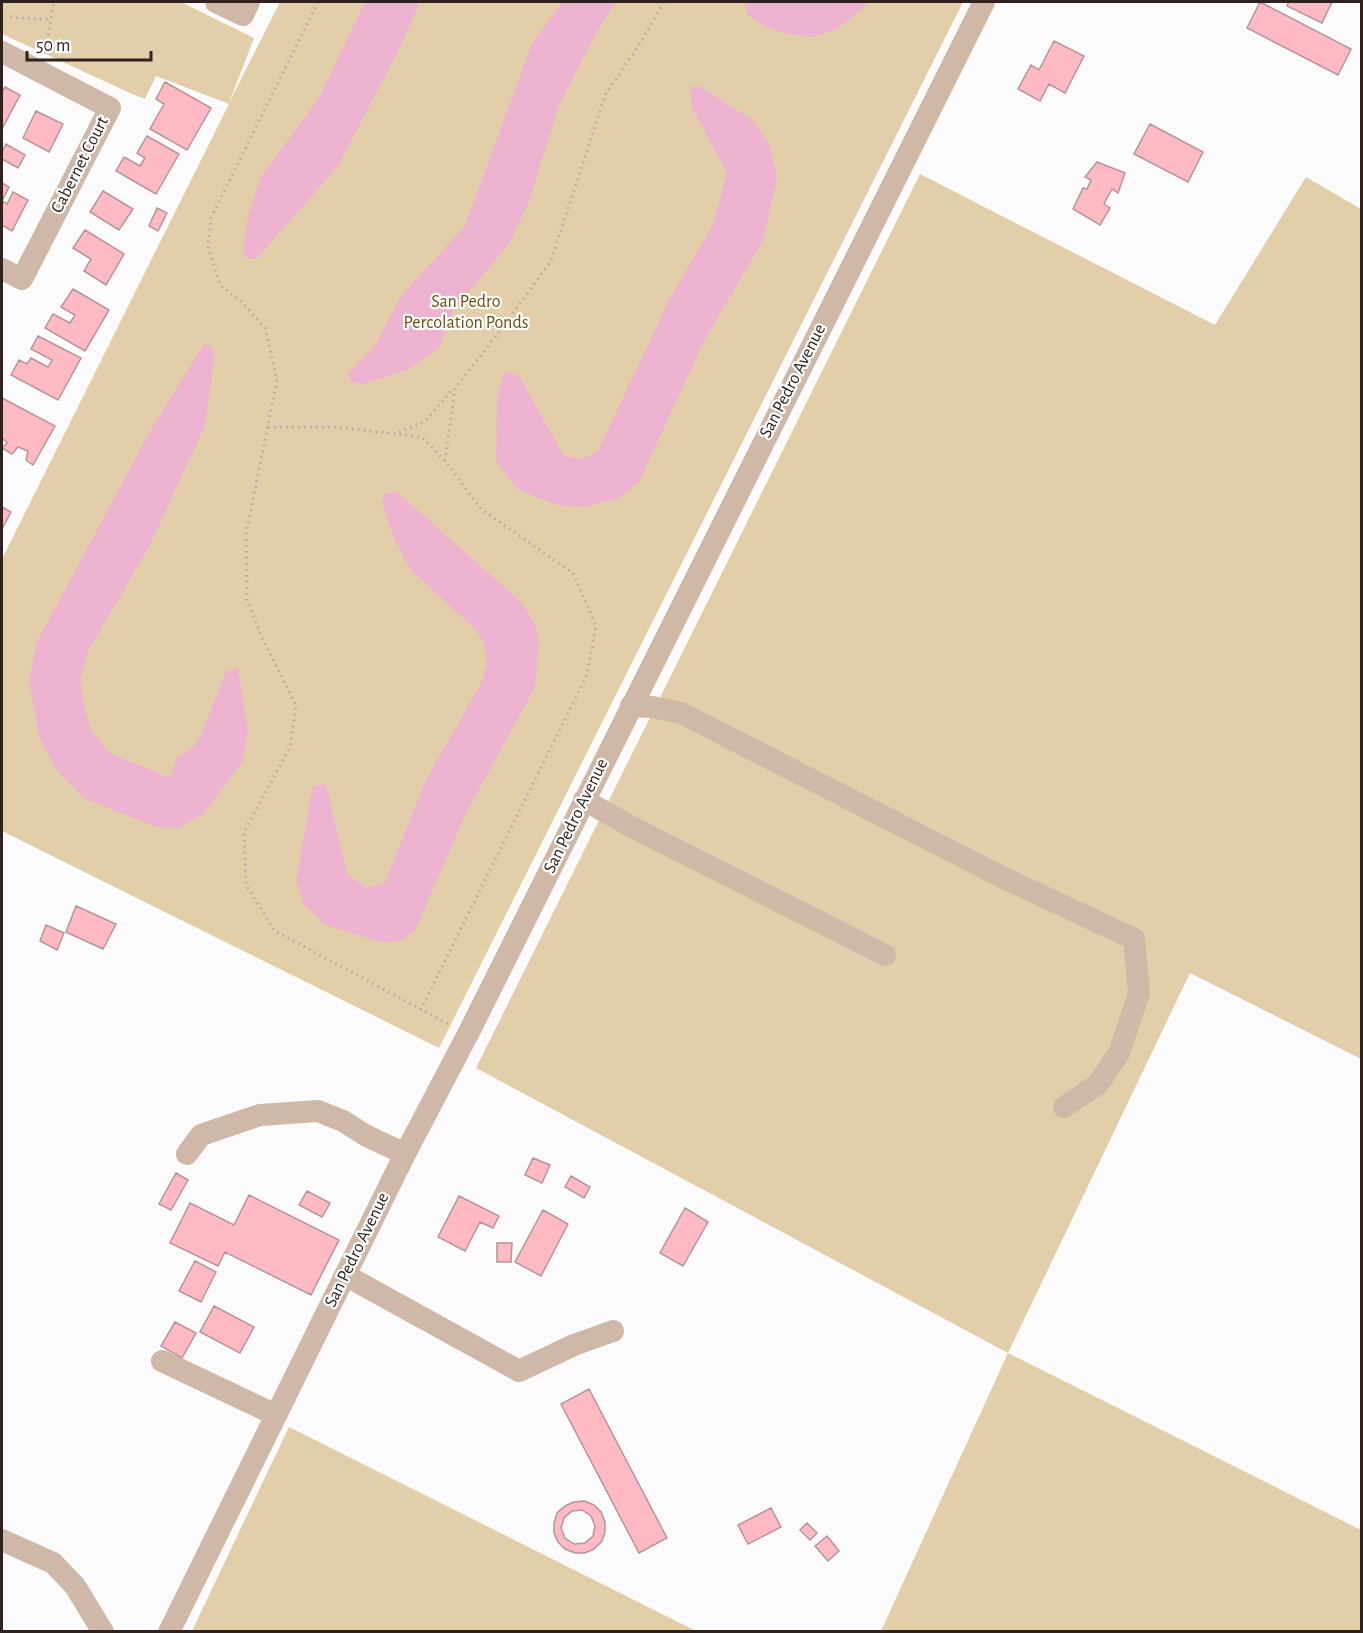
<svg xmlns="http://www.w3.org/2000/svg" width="1363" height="1633" viewBox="0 0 1363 1633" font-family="'Alegreya Sans',sans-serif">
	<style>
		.green { fill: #e2cea8 }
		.water { fill: #edb2d0 }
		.building { fill: #febac2; stroke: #b89498; stroke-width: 1.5; fill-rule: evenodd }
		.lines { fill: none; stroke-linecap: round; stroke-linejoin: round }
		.path { stroke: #b0aaa9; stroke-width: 3; stroke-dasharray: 1.5 4.5; stroke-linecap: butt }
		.minor { stroke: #cfb8a7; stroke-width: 22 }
		.labels { text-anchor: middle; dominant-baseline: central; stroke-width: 4.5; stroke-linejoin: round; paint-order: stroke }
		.street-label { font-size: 18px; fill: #2f211d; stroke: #fff }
		.park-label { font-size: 18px; fill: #6d510f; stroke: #fff }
	</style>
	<rect width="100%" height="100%" fill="#fbfbfb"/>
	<path class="green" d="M2 2H181L254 38 229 103 280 2H963L439 1048 2 831V559L229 104 156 76 145 99 130 93 2 34Z
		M920 174 1215 325 1306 177 1361 209V1059L1190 973 1008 1353 1361 1530V1631H881L1008 1353 476 1068Z
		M289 1427 696 1631H192Z"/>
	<path class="water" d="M365 2H420L400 47 338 166 257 258 247 259 243 251 248 216 261 177 319 98Z
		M562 2H616L596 33 559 105 528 204 509 244 453 310 439 348 409 369 363 384 351 382 348 373 374 347 401 296 465 226 532 44Z
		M744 2H869L862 9 837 29 812 37 783 33 764 26 748 15Z
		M699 86 751 119 769 143 777 178 763 240 704 341 639 482 619 498 585 507 557 505 517 489 496 461 497 399 504 372 519 376 564 456 583 459 598 451 670 298 713 225 727 173 692 108 690 87Z
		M205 342 215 352 205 425 150 545 89 649 80 679 84 705 90 728 109 753 170 778 177 757 193 747 201 735 226 672 238 668 248 732 243 761 203 814 178 828 157 827 85 799 57 771 39 736 29 680 37 642 149 433Z
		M396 491 522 603 534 622 539 641 535 687 466 813 415 930 401 941 383 943 326 925 304 905 296 880 313 786 326 784 347 874 367 888 385 883 425 782 480 685 487 666 485 644 475 629 410 569 392 533 382 503 384 495Z"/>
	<path class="building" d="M1260 2 1351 49 1338 75 1247 28Z
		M1289 2H1332L1322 23 1287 6Z
		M1054 41 1084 56 1065 93 1049 84 1040 101 1018 89 1031 65 1039 70Z
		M165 82 211 108 187 150 150 129 164 104 156 99Z
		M5 87 20 95 2 129V93Z
		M36 111 63 124 49 152 23 138Z
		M1150 124 1203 152 1188 182 1134 154Z
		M147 136 179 154 156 194 116 171 124 157 140 166 145 158 137 153Z
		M6 144 25 155 18 168 2 159V152Z
		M1097 162 1125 173 1118 193 1112 189 1104 204 1110 208 1100 225 1073 209 1083 188 1087 189 1091 180 1085 177Z
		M2 183 9 187 2 201 7 204 13 192 28 200 12 231 2 225Z
		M103 191 133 209 119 230 90 212Z
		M157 208 167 213 158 231 149 226Z
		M85 230 124 254 106 285 84 271 91 259 73 248Z
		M73 289 109 310 85 351 45 328 53 314 70 323 75 315 61 307Z
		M38 336 81 358 58 400 11 375 19 360 27 364 31 358 48 367 52 360 31 349Z
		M2 398 55 426 33 465 26 460 28 451 18 447 12 454 2 448 7 443 2 438Z
		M2 507 11 512 2 529Z
		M76 906 116 924 103 949 66 932Z
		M46 925 64 933 57 950 40 941Z
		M533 1158 550 1165 542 1183 525 1175Z
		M176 1173 188 1180 171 1210 159 1204Z
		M571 1176 590 1187 584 1198 565 1187Z
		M307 1191 330 1203 322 1217 299 1205Z
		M249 1195 339 1240 311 1295 225 1252 218 1266 170 1243 190 1203 234 1225Z
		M459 1196 499 1216 493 1228 480 1222 465 1251 438 1237Z
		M685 1208 708 1222 683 1266 660 1253Z
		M543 1210 568 1224 541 1276 515 1262Z
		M497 1243H512L511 1262H497Z
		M195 1261 216 1272 201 1302 179 1291Z
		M214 1306 254 1327 240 1353 200 1332Z
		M175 1322 196 1333 182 1358 161 1346Z
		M589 1389 667 1538 639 1553 561 1404Z
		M584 1501 594 1505 601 1512 605 1522V1532L602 1541 594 1549 585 1553H575L565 1549 558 1542 554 1533V1523L557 1513 565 1506 574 1502ZM582 1510 591 1516 595 1526 593 1536 585 1543 574 1544 565 1538 561 1528 564 1518 572 1511Z
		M771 1508 781 1527 748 1544 738 1525Z
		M807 1523 817 1533 810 1540 800 1530Z
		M827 1536 839 1551 828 1561 815 1546Z"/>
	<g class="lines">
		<path class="path" d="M318 2 211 218 208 247 220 285 243 303 265 328 277 380 246 534 247 600 263 640 296 705 290 747 244 832 246 885 275 931 452 1026
			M10 17 51 20
			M45 53 54 2
			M268 427H334L422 437 445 461 481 509 573 573 596 626 587 675 421 1009
			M399 432 424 422 453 389
			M445 461 455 388 494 339 551 261 605 95 639 45 664 2"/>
		<path class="minor" d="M216 2 243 15 249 2
			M2 52 110 108 22 279 2 269
			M631 706 652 707 681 713 1002 877 1134 939 1139 993 1119 1053 1098 1084 1064 1107
			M584 800 632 827 885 955
			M187 1154 201 1135 260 1115 318 1111 343 1121 365 1135 405 1154
			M345 1275 519 1371 574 1345 613 1331
			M162 1361 276 1415
			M2 1540 53 1563 75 1586 103 1632
			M169 1632 405 1154 469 1032 984 2"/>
	</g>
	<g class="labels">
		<g class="street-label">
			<text transform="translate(80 165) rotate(-63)">Cabernet Court</text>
			<text transform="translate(793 381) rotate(-63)">San Pedro Avenue</text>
			<text transform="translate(576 816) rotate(-64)">San Pedro Avenue</text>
			<text transform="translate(357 1250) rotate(-64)">San Pedro Avenue</text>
		</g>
		<g class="park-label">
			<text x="466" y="302">San Pedro<tspan x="466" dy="21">Percolation Ponds</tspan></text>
		</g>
	</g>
	<rect width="1363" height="1633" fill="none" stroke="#2f211d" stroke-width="6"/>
	<path d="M27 51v9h124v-9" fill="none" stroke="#2f211d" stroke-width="3"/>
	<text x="36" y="51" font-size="18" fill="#2f211d" stroke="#ffffff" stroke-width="4.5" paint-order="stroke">50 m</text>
</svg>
